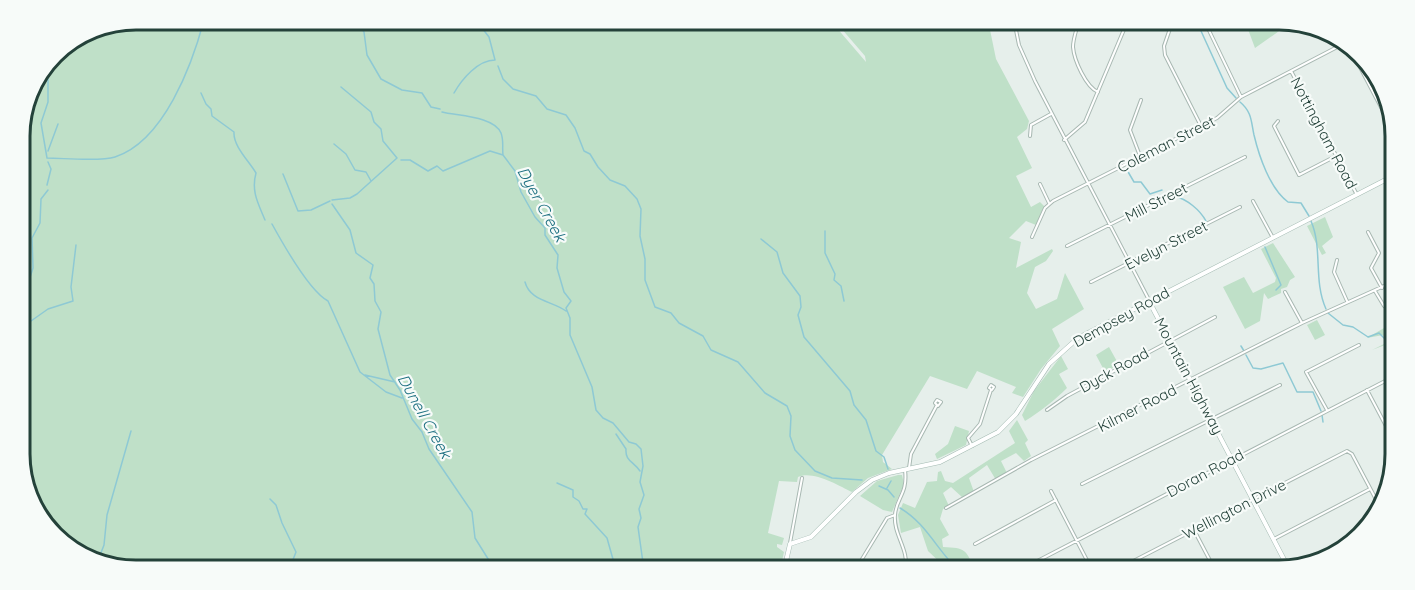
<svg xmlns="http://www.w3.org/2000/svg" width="1415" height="590" viewBox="0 0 1415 590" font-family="Quicksand,sans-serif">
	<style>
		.green { fill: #bfe0c8 }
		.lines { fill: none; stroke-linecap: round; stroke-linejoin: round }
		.stream { stroke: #8ec9d4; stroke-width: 1.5 }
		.street-casing { stroke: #a8b8b2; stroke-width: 4 }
		.secondary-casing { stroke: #a4bbb3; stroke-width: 5 }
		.street { stroke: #fff; stroke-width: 2 }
		.secondary { stroke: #fff; stroke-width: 4 }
		.labels { text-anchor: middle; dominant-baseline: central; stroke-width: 4.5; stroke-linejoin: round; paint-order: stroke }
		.street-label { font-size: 15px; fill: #24423a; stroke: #f7fbf9 }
		.water-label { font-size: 16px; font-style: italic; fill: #1c6f80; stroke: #f7fbf9 }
		.rim { fill: none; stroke: #24423a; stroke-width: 3 }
	</style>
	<rect width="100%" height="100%" fill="#e6efeb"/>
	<path class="green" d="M136 20H830L866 62 865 56 834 20H906L909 28 908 20H988L996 59 1029 121 1027 129 1017 137 1032 168 1016 176 1031 207 1040 202 1044 206 1036 225 1026 221 1009 238 1021 242 1016 268 1052 249 1053 251 1046 261 1035 267 1027 293 1036 309 1057 299 1065 273 1084 309 1052 329 1060 346 1041 369 1023 397 1012 393 1016 387 977 371 967 389 930 376 882 455 883 462 892 469 868 478 852 492C838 485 812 470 798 477L797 482 779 481 768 533 784 538 782 545 777 544V547L784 552 780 570H136L92 562 44 525 22 476 20 128 32 84 59 49Z
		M1254 20 1292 22 1255 48 1246 24Z
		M1325 217 1333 237 1322 246 1326 253 1322 255 1307 226Z
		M1273 243 1295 277 1290 280 1287 287 1281 289V293L1268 299 1264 293 1260 321 1245 329 1223 287 1244 277 1253 293 1275 282 1276 278 1261 249Z
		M1317 320 1325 335 1315 340 1307 325Z
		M1384 328 1395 333V364L1385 345 1372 350 1386 343 1383 335 1367 338Z
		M1109 347 1119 365 1105 372 1096 355Z
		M1061 356 1068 369 1059 374 1067 388C1056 399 1040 412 1025 421L1022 415 1034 391Z
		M1017 420 1028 440 1025 443 1031 456 1024 461 1016 453 1001 461 1007 473 996 480 987 465 969 478 974 492 963 498 951 487 943 493 949 506 943 509 940 519 949 535 942 539 943 547C966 548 965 549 975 569L982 567 984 570H948L928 551 920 527 901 533 898 515 903 503 915 508 927 482 937 481 938 472 941 471 945 481 953 483 1015 443 1009 431Z
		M955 426 969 431 966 445 937 459 935 454 948 444Z
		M898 475H902L904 484 892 512 883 510 860 496 877 481Z"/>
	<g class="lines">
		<path class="stream" d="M356 20 364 32 367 55 381 79 402 90 422 93 431 107 440 109
			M466 20 482 28 489 37 495 60
			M1196 20 1227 88 1236 98
			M498 66 503 79 513 89 536 96 547 109 566 115 575 128 584 151 590 154 598 167 610 180 625 186 637 199 641 209 640 236 645 259V280L655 307 671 313 679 323 703 336 711 350 738 362 765 393 787 406 791 416 790 436 795 450 815 471 832 478 862 480
			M201 93 206 104 211 109 212 116 234 132C233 146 249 161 256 173 251 191 258 203 265 220
			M454 93C462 79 478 60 495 60
			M1240 102C1252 112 1251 121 1254 135 1259 156 1270 189 1288 202L1301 203 1309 216
			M442 112C457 116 494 116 501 133 504 141 502 147 503 155L515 171 521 192 535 217 545 228V235L558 255 557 268 564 292 571 301 566 308 570 318V335L592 387 596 410 603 418 613 423 629 442 636 444 641 449 643 466 640 482 644 495 639 509 641 518 638 527 644 570
			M334 144 346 154 355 170 366 172 371 181
			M48 151 58 124
			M47 158C63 158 100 162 115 157 164 141 192 65 204 20
			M47 158 41 123 48 102V63
			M401 160H410L428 171 437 166 443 171 490 151 503 155
			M1127 170 1134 182H1141L1150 194 1162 190
			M283 174 298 211 311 210 330 201
			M47 185 51 169 48 162
			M1174 196C1187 199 1200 210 1206 221
			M332 200 350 198 357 194 397 158 383 141 381 129 374 122 371 112 341 87
			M332 204 350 230 356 253 373 265 370 278 374 284 375 301 381 312 378 329 390 375 400 390 412 419 422 432 429 449 472 512 475 538 495 570
			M1311 221C1323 249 1313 280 1326 309
			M272 224C283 244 309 291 328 301L360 372 386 392 402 398
			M825 231V253L835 274 834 280 841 286 844 301
			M761 239 777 252 783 273 800 296 801 307 798 315 804 337 850 391 854 405 866 420 876 451 884 457 888 469
			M1265 247 1281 285 1276 290
			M525 282C530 301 552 301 566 311
			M1328 313 1343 325 1353 327 1368 337 1379 333 1395 349
			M31 321 48 309 73 301 71 287 76 245
			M1241 346 1244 351
			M1246 355 1253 368 1261 369 1283 363 1297 392H1313L1321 411
			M21 370 30 344 27 287 33 268 32 238 40 223 41 199 48 190
			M365 375 395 382
			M1322 415 1323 422
			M616 434 626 449C625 461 633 461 640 471
			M557 483 573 490V497L579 501 583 509H587L585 514 607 538 616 570
			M879 486 888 490 894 497
			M887 488 891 481
			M270 499 276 505 282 523 296 552 289 570
			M900 508C926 523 937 550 958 570
			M97 563 104 545 107 515 131 431"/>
		<defs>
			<path id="street" d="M1014 20 1019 45 1035 81 1149 300
				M1079 20C1077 29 1073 38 1073 47 1074 60 1086 87 1098 92
				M1173 20 1164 46 1165 55 1201 126
				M1204 20 1241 97
				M1351 50 1394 132
				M1291 71 1356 193
				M1369 84 1377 79
				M1278 121 1274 126 1299 175 1336 156
				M1030 136 1031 125 1051 114
				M1064 140 1085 122 1128 20
				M1140 156 1130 130 1141 100
				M1040 184 1049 203
				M1253 201 1273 238
				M1368 232 1379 253 1371 268 1382 288
				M1032 237 1045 208 1053 201 1217 118 1241 97 1343 44
				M1067 246 1245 157
				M1337 260 1334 272 1347 301
				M1091 282 1240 207
				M1375 291 1384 306 1395 313
				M1285 292 1302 323
				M991 385 994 387 992 390 989 388Z
				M1367 390 1395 443
				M937 400 941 402 938 406 935 403Z
				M1047 410 1067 396 1215 317
				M1327 410 1306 372 1359 345
				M972 446 968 438 980 424 991 390
				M909 468 911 454 937 405
				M905 470C908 494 896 498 895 515 893 535 910 550 905 570
				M1082 484 1280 385
				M1051 491 1092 570
				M946 508 1031 460 1302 323 1395 281
				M1194 530 1215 570
				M1274 539 1370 489
				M790 543 802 478
				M975 544 1056 500
				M1342 551 1345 550
				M859 564 887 518 895 515
				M1020 570 1391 378
				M1116 570 1347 451 1352 454 1380 507"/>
			<path id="secondary" d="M1149 301 1289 569
				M784 570 790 544 811 537 856 492 872 480 889 473 940 462 998 432 1016 414 1049 364 1078 338 1395 175"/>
		</defs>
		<use href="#street" class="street-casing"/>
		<use href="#secondary" class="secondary-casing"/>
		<use href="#street" class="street"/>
		<use href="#secondary" class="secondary"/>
	</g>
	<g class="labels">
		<g class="street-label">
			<text transform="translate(1324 133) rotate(62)">Nottingham Road</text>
			<text transform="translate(1166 144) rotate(-27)">Coleman Street</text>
			<text transform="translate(1156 202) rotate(-27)">Mill Street</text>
			<text transform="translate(1166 245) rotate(-27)">Evelyn Street</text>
			<text transform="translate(1121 317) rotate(-29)">Dempsey Road</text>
			<text transform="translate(1114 370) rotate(-29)">Dyck Road</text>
			<text transform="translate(1189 376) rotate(62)">Mountain Highway</text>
			<text transform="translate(1137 408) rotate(-27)">Kilmer Road</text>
			<text transform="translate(1205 473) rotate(-28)">Doran Road</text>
			<text transform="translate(1234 509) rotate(-27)">Wellington Drive</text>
		</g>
		<g class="water-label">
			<text transform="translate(542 204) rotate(61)">Dyer Creek</text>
			<text transform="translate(425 416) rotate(61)">Dunell Creek</text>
		</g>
	</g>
	<path d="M0 0H1415V590H0ZM136 30H1279A106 106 0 0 1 1385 136V454A106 106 0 0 1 1279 560H136A106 106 0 0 1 30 454V136A106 106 0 0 1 136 30Z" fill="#f7fbf9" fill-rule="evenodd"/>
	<path class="rim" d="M136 30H1279A106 106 0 0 1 1385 136V454A106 106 0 0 1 1279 560H136A106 106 0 0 1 30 454V136A106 106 0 0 1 136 30Z"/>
</svg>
